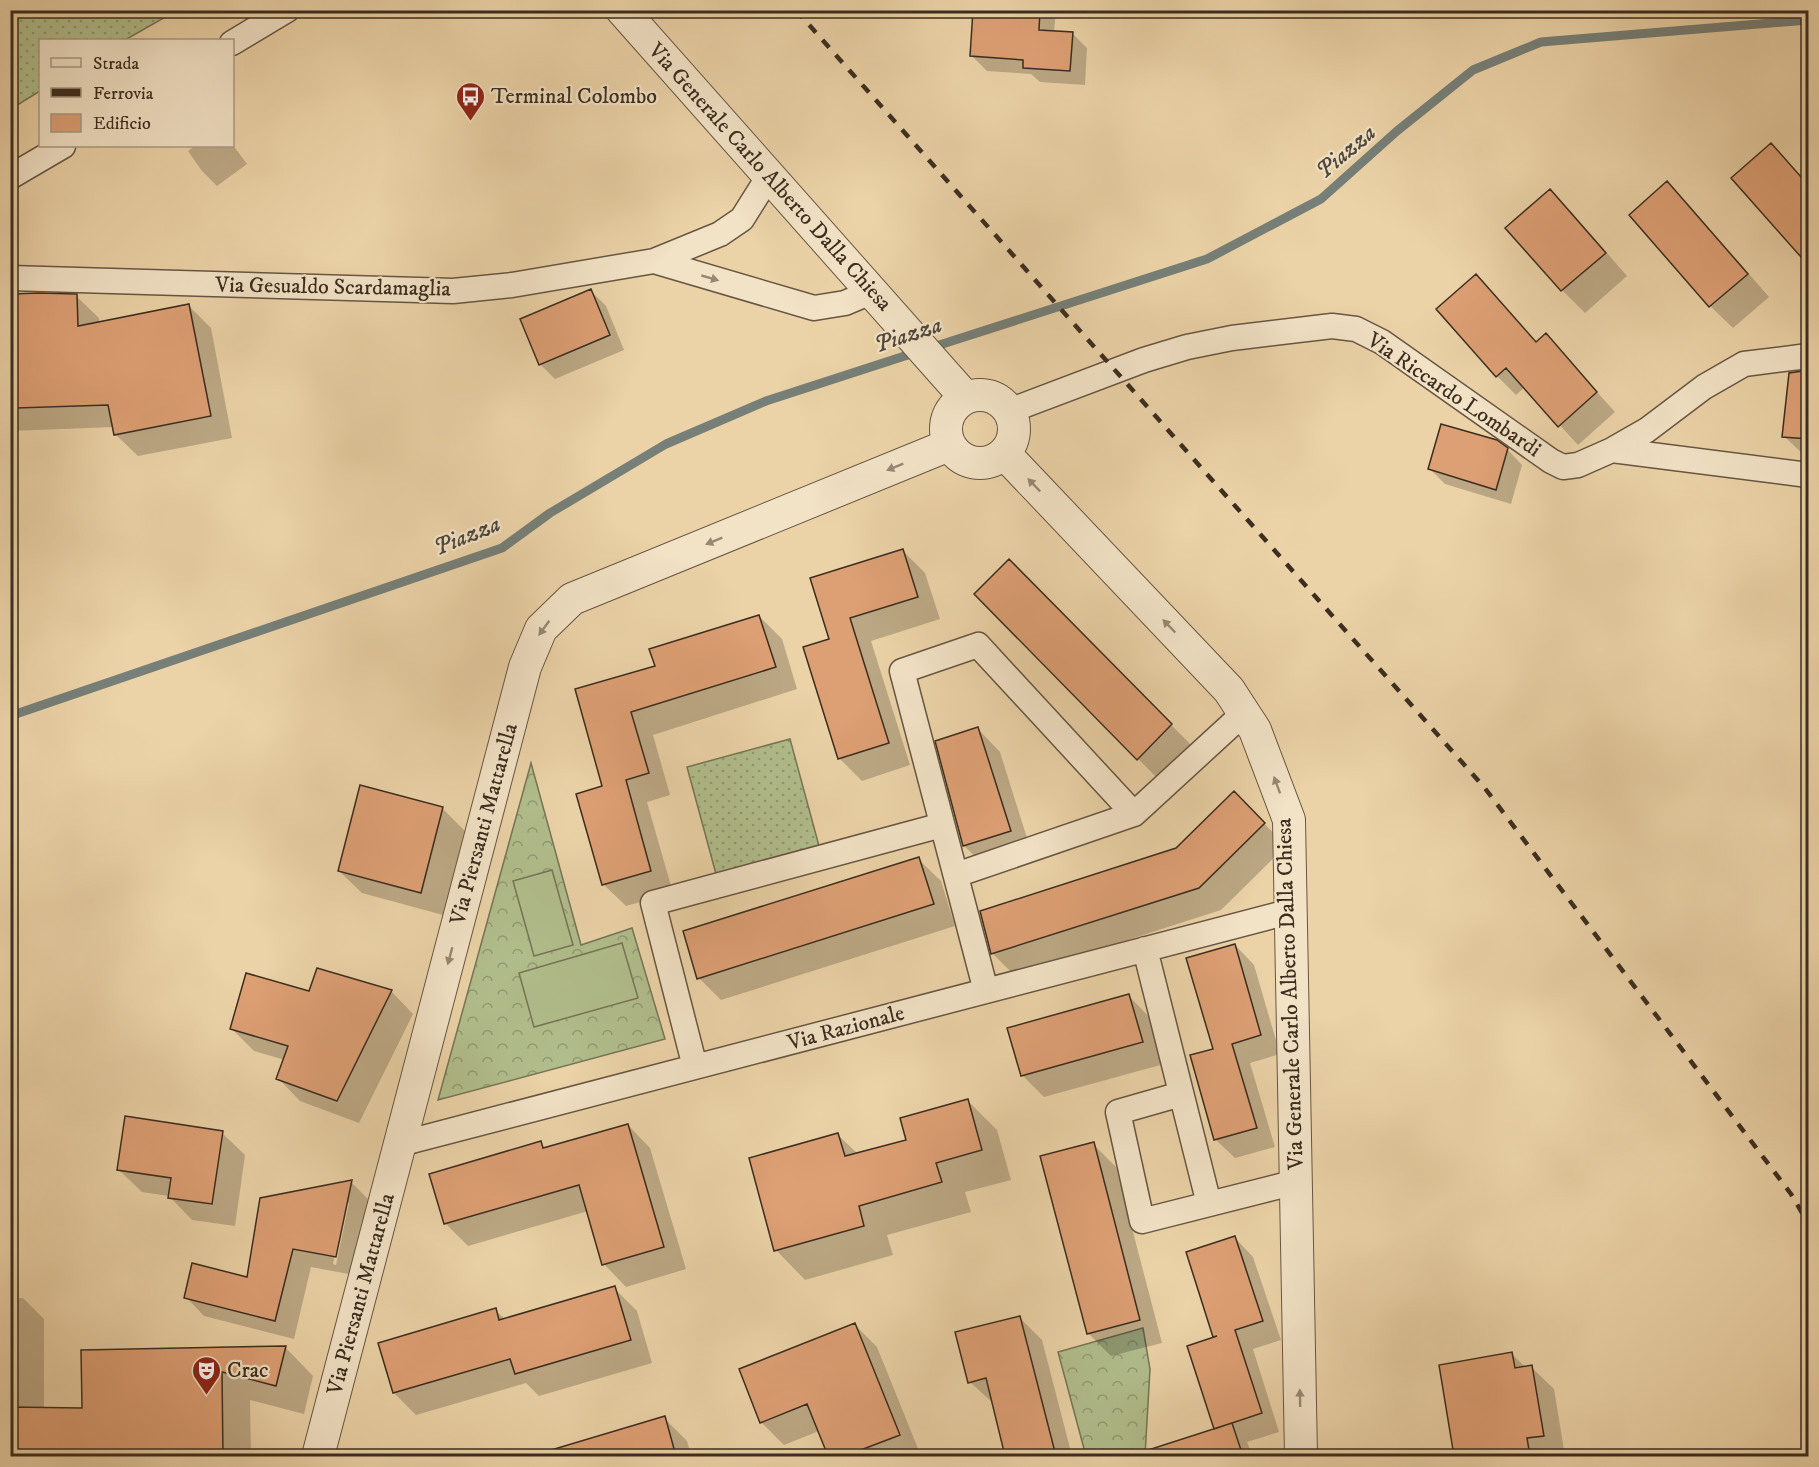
<svg xmlns="http://www.w3.org/2000/svg" width="1819" height="1467" viewBox="0 0 1819 1467" font-family="'IM FELL DW Pica',serif">
	<style>
		.grass { fill: url(#grass-dots); stroke: #767556; stroke-width: 1.5 }
		.forest { fill: url(#forest-crowns); stroke: #767556; stroke-width: 1.5 }
		.pitch { fill: #b1bd8c; stroke: #767556; stroke-width: 1.5 }
		.shadow { fill: #0003; fill-rule: evenodd }
		.lines { fill: none; stroke-linecap: round; stroke-linejoin: round }
		.stream { stroke: #767f78; stroke-width: 9 }
		.building { fill: #dd9f74; stroke: #3b2d20; stroke-width: 1.5 }
		.minor-casing { stroke: #675642; stroke-width: 27 }
		.tertiary-casing { stroke: #675642; stroke-width: 34 }
		.minor { stroke: #f2e2c6; stroke-width: 24 }
		.tertiary { stroke: #f2e2c6; stroke-width: 32 }
		.rail { stroke: #3b2d20; stroke-width: 4.5; stroke-dasharray: 10 10; stroke-linecap: butt }
		.oneway { fill: #968873 }
		.labels { text-anchor: middle; dominant-baseline: central; stroke-width: 4.5; stroke-linejoin: round; paint-order: stroke }
		.poi-label { font-size: 22px; fill: #3b2d20; stroke: #f2e2c6; text-anchor: start }
		.street-label { font-size: 22px; fill: #3b2d20; stroke: #f2e2c6 }
		.water-label { font-size: 24px; font-style: italic; fill: #4f483d; stroke: #f2e2c6 }
	</style>
	<defs>
		<pattern id="grass-dots" width="8" height="8" patternUnits="userSpaceOnUse" patternTransform="scale(1.5)"><rect width="8" height="8" fill="#b1bd8c"/><path d="M2 2h.1M6 6h.1" fill="none" stroke="#919a72" stroke-width="1.8" stroke-linecap="round"/></pattern>
		<pattern id="forest-crowns" width="20" height="18" patternUnits="userSpaceOnUse" patternTransform="scale(1.5)"><rect width="20" height="18" fill="#b1bd8c"/><path d="M2 6a3 3 0 1 1 6 0M12 15a3 3 0 1 1 6 0" fill="none" stroke="#919a72"/></pattern>
	</defs>
	<rect width="100%" height="100%" fill="#ebd2a7"/>
	<filter id="stains"><feTurbulence type="fractalNoise" baseFrequency=".00333" numOctaves="4"/><feColorMatrix values="0 0 0 0 .2 0 0 0 0 .09 0 0 0 0 .02 0 0 0 .5 -.17"/></filter>
	<radialGradient id="worn" r=".72"><stop offset=".6" stop-color="#630" stop-opacity="0"/><stop offset="1" stop-color="#630" stop-opacity=".3"/></radialGradient>
	<path class="grass" d="M10 11 11 10 176 11 125 40H40V91L11 109Z
		M790 739 822 857 719 885 687 767Z"/>
	<path class="forest" d="M531 763 581 945 632 928 665 1039 438 1100Z
		M1143 1328 1150 1369 1145 1456H1086L1058 1352Z"/>
	<path class="pitch" d="M552 870 573 945 534 956 513 881Z
		M622 943 638 998 534 1027 519 973Z"/>
	<path class="shadow" d="M975 10H1056L1054 32 1072 33 1087 48 1085 85 1040 82 1031 74 987 71 972 56Z
		M232 144 247 164 217 186 202 171 188 151 195 146H232Z
		M1667 184 1690 206 1769 297 1733 328 1710 306Z
		M1550 191 1572 213 1627 276 1585 313 1562 290 1508 228Z
		M1476 276 1537 343 1546 335 1615 412 1578 445 1525 387 1516 395 1497 376Z
		M591 291 606 306 624 350 555 379 540 364Z
		M10 296H76L99 318V323L188 305 211 328 232 438 138 456 115 434 114 427 10 431Z
		M1808 393V459L1784 436Z
		M1507 449 1522 465 1511 504 1445 484 1430 469Z
		M903 551 925 573 940 619 871 641 910 765 862 781 839 758 831 640Z
		M1009 561 1194 748 1160 781 976 594Z
		M759 616 782 639 797 689 653 735 670 795 647 802 673 893 626 906 603 884 604 787 577 690 656 667Z
		M978 729 1000 752 1032 854 987 868 964 846 937 742Z
		M442 808 465 831 443 915 362 893 339 871Z
		M1257 816 1286 846 1221 910 1015 976 992 953Z
		M918 859 941 881 955 926 721 1000 699 978Z
		M1235 945 1254 965 1280 1054 1250 1063 1275 1147 1235 1158 1215 1139V1050Z
		M391 991 413 1014 359 1123 300 1101 278 1078 285 1060 254 1051 232 1029 310 993Z
		M1129 996 1151 1019 1164 1064 1044 1097 1022 1075Z
		M968 1101 997 1130 1011 1180 965 1192 971 1212 887 1235 893 1255 805 1280 776 1250 838 1135 858 1154 908 1141Z
		M628 1125 650 1148 686 1269 626 1287 604 1264 588 1211 468 1246 446 1224 431 1175 540 1143 546 1149Z
		M222 1133 245 1155 235 1226 192 1220 169 1196 142 1192 119 1170Z
		M1093 1144 1116 1167 1162 1343 1111 1356 1088 1333Z
		M351 1182 369 1200 354 1275 311 1267 294 1339 204 1316 186 1297 248 1279ZM346 1203H349L336 1265 333 1264Z
		M1235 1238 1253 1257 1281 1340 1253 1349 1279 1432 1247 1442 1252 1456H1193L1188 1439 1217 1429 1214 1336Z
		M614 1288 637 1311 652 1363 539 1396 526 1383 416 1415 394 1393 495 1310 506 1320Z
		M10 1298H23L44 1319V1416L57 1430V1456H10Z
		M1020 1318 1042 1340 1072 1456H1007L994 1404 970 1382Z
		M855 1325 877 1347 921 1456H829L819 1431 784 1445 761 1422Z
		M285 1347 313 1376 304 1414 250 1400 251 1456H85L83 1351Z
		M1512 1354 1526 1368 1531 1367 1554 1389 1565 1456H1456L1441 1366Z
		M664 1418 687 1441 691 1456H533Z"/>
	<g class="lines">
		<path class="stream" d="M930 348 1207 259 1321 199 1397 131 1473 70 1541 42 1808 20
			M10 716 502 548 550 513 666 444 766 401 917 352"/>
	</g>
	<path class="building" d="M973 10H1040L1039 30 1073 32 1070 71 1023 68V60L970 56Z
		M1771 143 1809 186V266L1731 178Z
		M1667 181 1748 274 1709 307 1629 215Z
		M1550 189 1606 253 1561 291 1505 228Z
		M1476 274 1536 342 1546 333 1597 392 1558 427 1506 368 1496 377 1436 309Z
		M591 289 610 335 539 365 520 319Z
		M38 293 77 294 78 326 189 304 211 416 114 435 108 405 16 408 12 294Z
		M1809 370V439L1782 437 1789 373Z
		M1441 424 1497 440 1508 448 1496 490 1428 469Z
		M903 549 918 597 850 618 889 743 838 759 803 647 829 639 810 578Z
		M1009 559 1172 724 1137 760 974 594Z
		M759 615 776 667 631 712 649 773 626 780 651 871 602 885 576 794 602 786 575 689 655 666 649 649Z
		M978 727 1011 831 963 846 935 741Z
		M360 785 443 807 421 893 338 871Z
		M1234 791 1265 823 1199 888 991 954 980 911 1176 848Z
		M919 857 934 904 697 979 683 931Z
		M1235 944 1261 1035 1232 1044 1257 1128 1214 1140 1190 1055 1213 1049 1186 958Z
		M317 968 392 990 337 1101 276 1079 288 1046 230 1029 246 973 309 991Z
		M1129 994 1143 1042 1021 1076 1007 1028Z
		M968 1099 982 1150 936 1163 942 1182 859 1206 864 1226 774 1251 749 1158 838 1133 845 1156 906 1140 900 1118Z
		M125 1116 223 1131 212 1204 168 1198 171 1178 117 1170Z
		M628 1124 664 1247 602 1265 579 1185 444 1224 429 1174 541 1141 543 1148Z
		M1094 1142 1140 1320 1087 1334 1040 1156Z
		M352 1180 336 1257 293 1249 275 1321 184 1298 192 1263 247 1277 260 1198Z
		M1235 1236 1263 1321 1235 1330 1262 1413 1214 1429 1187 1346 1217 1336 1213 1337 1186 1252Z
		M615 1286 631 1340 515 1374 510 1359 393 1393 378 1343 496 1308 499 1320Z
		M1020 1316 1056 1456H1005L986 1378 968 1383 955 1332Z
		M855 1323 900 1435 845 1456H828L807 1404 760 1423 739 1369Z
		M286 1346 276 1386 222 1372 223 1456H10V1407L82 1408 81 1350Z
		M1512 1352 1515 1368 1532 1365 1544 1436 1527 1438 1530 1456H1454L1439 1365Z
		M665 1416 676 1456H552L551 1450Z
		M1232 1423 1243 1456H1145V1451Z"/>
	<g class="lines">
		<defs>
			<path id="minor" d="M232 43 287 10
				M10 177 63 146
				M654 261 814 308 845 303 871 292
				M10 278 453 291 512 285 654 261 720 234 742 219 769 176
				M1009 411 1144 360 1187 347 1232 338 1332 326 1356 329 1382 342 1551 461 1563 467 1578 465 1612 450 1647 430 1704 387 1744 364 1808 356
				M1612 450 1808 475
				M956 875 1134 814 1244 713
				M1145 949 1209 1204
				M986 991 902 671 978 645 1134 814
				M695 1067 653 903 942 825
				M1181 1094 1118 1112 1142 1221 1296 1182
				M400 1144 1292 911"/>
			<path id="tertiary" d="M622 10 966 398
				M946 429a34 34 0 1 1 68 0a34 34 0 1 1-68 0Z
				M1004 453 1229 690 1255 730 1289 820 1301 1456
				M318 1456 525 667 541 629 572 599 949 445"/>
		</defs>
		<use href="#minor" class="minor-casing"/>
		<use href="#tertiary" class="tertiary-casing"/>
		<use href="#minor" class="minor"/>
		<use href="#tertiary" class="tertiary"/>
		<path class="rail" d="M796 10 1484 787 1791 1194 1808 1223"/>
	</g>
	<defs><path id="oneway-solid" d="M-6-.8H1V-3.2L6.5 0L1 3.2V.8H-6Z" transform="scale(1.5)"/></defs>
	<g class="oneway">
		<use href="#oneway-solid" transform="translate(710 278) rotate(16)"/>
		<use href="#oneway-solid" transform="translate(895 467) rotate(158)"/>
		<use href="#oneway-solid" transform="translate(1034 485) rotate(-134)"/>
		<use href="#oneway-solid" transform="translate(714 541) rotate(158)"/>
		<use href="#oneway-solid" transform="translate(1169 626) rotate(-134)"/>
		<use href="#oneway-solid" transform="translate(544 628) rotate(126)"/>
		<use href="#oneway-solid" transform="translate(1277 785) rotate(-110)"/>
		<use href="#oneway-solid" transform="translate(450 956) rotate(105)"/>
		<use href="#oneway-solid" transform="translate(1300 1398) rotate(-91)"/>
	</g>
	<defs>
		<symbol id="bus-pin" viewBox="-11 -11 22 30"><path d="M0 17L-7.5 6A9.5 9.5 0 1 1 7.5 6Z" fill="#8f2418" stroke="#f2e2c6"/><path d="M-5-6H5V4H4V6H2V4H-2V6H-4V4H-5ZM-3.5-4V0h7V-4ZM-3.5 1.2v1.5H-2V1.2ZM2 1.2v1.5H3.5V1.2Z" fill="#fff"/></symbol>
		<symbol id="theatre-pin" viewBox="-11 -11 22 30"><path d="M0 17L-7.5 6A9.5 9.5 0 1 1 7.5 6Z" fill="#8f2418" stroke="#f2e2c6"/><path d="M-5-5.5Q0-4 5-5.5V0Q5 5 0 6Q-5 5-5 0ZM-3.3-2.5H-1v1.5H-3.3ZM1-2.5H3.3v1.5H1ZM-2.8 1Q0 5.5 2.8 1Z" fill="#fff"/></symbol>
	</defs>
	<g fill-rule="evenodd">
		<use href="#bus-pin" x="454" y="80" width="33" height="45"/>
		<use href="#theatre-pin" x="190" y="1354" width="33" height="45"/>
	</g>
	<g class="labels">
		<g class="poi-label">
			<text x="491" y="96">Terminal Colombo</text>
			<text x="227" y="1370">Crac</text>
		</g>
		<g class="street-label">
			<text transform="translate(770 177) rotate(48)">Via Generale Carlo Alberto Dalla Chiesa</text>
			<text transform="translate(333 287) rotate(1)">Via Gesualdo Scardamaglia</text>
			<text transform="translate(1454 395) rotate(34)">Via Riccardo Lombardi</text>
			<text transform="translate(484 824) rotate(-75)">Via Piersanti Mattarella</text>
			<text transform="translate(1290 994) rotate(-92)">Via Generale Carlo Alberto Dalla Chiesa</text>
			<text transform="translate(846 1028) rotate(-15)">Via Razionale</text>
			<text transform="translate(361 1294) rotate(-75)">Via Piersanti Mattarella</text>
		</g>
		<g class="water-label">
			<text transform="translate(1346 152) rotate(-40)">Piazza</text>
			<text transform="translate(908 335) rotate(-18)">Piazza</text>
			<text transform="translate(467 536) rotate(-22)">Piazza</text>
		</g>
	</g>
	<rect width="1819" height="1467" fill="none" stroke="#ebd2a7" stroke-width="36"/>
	<rect x="12" y="12" width="1795" height="1443" fill="none" stroke="#3b2d20" stroke-width="3"/>
	<rect x="18" y="18" width="1783" height="1431" fill="none" stroke="#3b2d20" stroke-width="1.5"/>
	<rect x="39" y="39" width="195" height="108" fill="#f2e2c6" stroke="#a99a84" stroke-width="1.5"/>
	<rect x="51" y="58" width="30" height="9" fill="#f2e2c6" stroke="#a99a84" stroke-width="1.5"/>
	<text x="93" y="69" font-size="18" fill="#3b2d20">Strada</text>
	<rect x="51" y="88" width="30" height="9" fill="#3b2d20" stroke="#a99a84" stroke-width="1.5"/>
	<text x="93" y="99" font-size="18" fill="#3b2d20">Ferrovia</text>
	<rect x="51" y="114" width="30" height="18" fill="#dd9f74" stroke="#a99a84" stroke-width="1.5"/>
	<text x="93" y="129" font-size="18" fill="#3b2d20">Edificio</text>
	<rect width="100%" height="100%" filter="url(#stains)"/>
	<rect width="100%" height="100%" fill="url(#worn)"/>
</svg>
